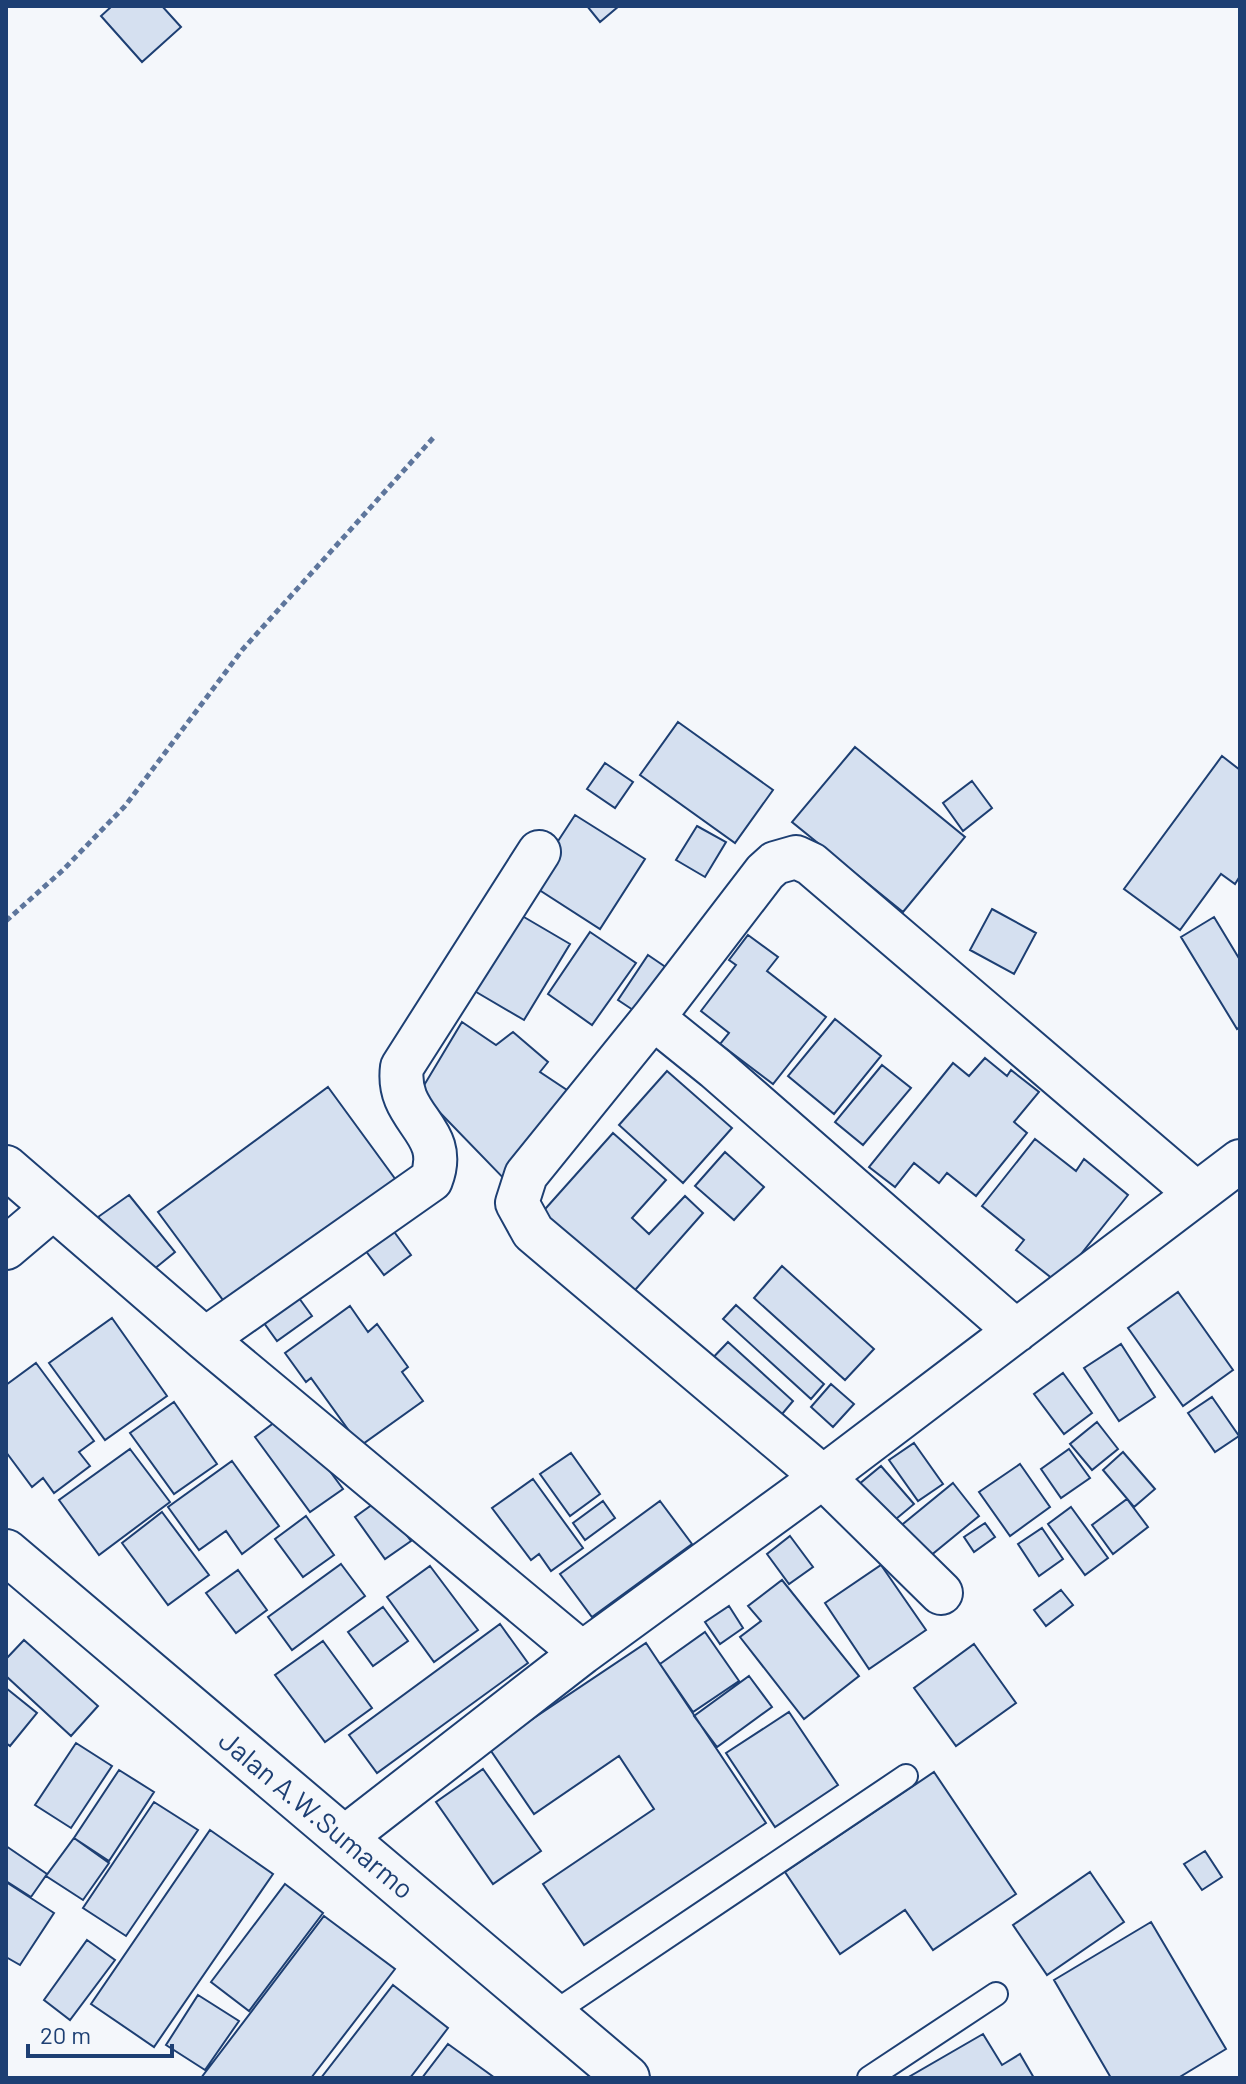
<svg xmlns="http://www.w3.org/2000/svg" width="1246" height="2084" viewBox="0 0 1246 2084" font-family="Barlow,sans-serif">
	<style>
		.building { fill: #d5e0f0; stroke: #1d3f73; stroke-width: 2 }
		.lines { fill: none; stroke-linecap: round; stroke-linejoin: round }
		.lane-casing { stroke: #1d3f73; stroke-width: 26 }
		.street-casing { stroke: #1d3f73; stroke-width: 46 }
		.primary-casing { stroke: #1d3f73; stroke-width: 48 }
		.path { stroke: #5e769c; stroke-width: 5; stroke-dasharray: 6 4; stroke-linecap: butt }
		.lane { stroke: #f4f7fb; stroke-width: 22 }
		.street { stroke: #f4f7fb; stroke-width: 42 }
		.primary { stroke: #f4f7fb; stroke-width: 44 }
		.labels { text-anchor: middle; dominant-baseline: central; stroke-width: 6; stroke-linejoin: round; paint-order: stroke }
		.street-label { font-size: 28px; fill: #1d3f73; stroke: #f4f7fb }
	</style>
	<rect width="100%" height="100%" fill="#f4f7fb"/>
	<path class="building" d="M112 6H162L181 27 142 62 101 16Z
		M587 6H619L600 22Z
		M678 722 773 790 735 843 640 775Z
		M855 747 965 837 903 912 792 822Z
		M1222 756 1240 770V876L1235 884 1221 874 1180 930 1124 889Z
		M605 763 633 782 615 808 587 789Z
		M972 781 992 808 963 831 943 803Z
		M575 815 645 859 600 929 530 884Z
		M697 826 726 842 705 877 676 860Z
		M992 909 1036 933 1014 974 970 950Z
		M512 910 570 944 524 1020 466 986Z
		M1214 917 1240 960V1027L1237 1029 1181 937Z
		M590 932 636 963 592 1025 548 994Z
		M748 935 778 957 767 971 826 1017 773 1084 720 1044 729 1033 701 1011 736 965 729 960Z
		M648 955 667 968 636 1012 618 1000Z
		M835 1019 881 1056 834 1114 788 1076Z
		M462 1022 496 1045 513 1032 548 1062 540 1072 579 1098 513 1188 420 1092Z
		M985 1058 1007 1076 1011 1070 1039 1092 1014 1122 1027 1133 976 1196 947 1173 939 1183 914 1163 895 1187 869 1167 953 1063 969 1076Z
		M882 1065 911 1088 863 1145 835 1122Z
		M667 1071 732 1128 683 1183 619 1125Z
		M328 1087 404 1191 234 1315 158 1212Z
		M613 1133 666 1180 632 1218 649 1234 685 1196 703 1213 628 1298 538 1217Z
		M1035 1139 1076 1171 1084 1159 1128 1195 1058 1283 1016 1250 1024 1240 982 1206Z
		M725 1152 764 1187 734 1220 695 1186Z
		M129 1195 175 1252 153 1270 98 1217Z
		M387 1222 411 1255 384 1275 359 1242Z
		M782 1266 874 1349 845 1380 754 1298Z
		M291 1287 312 1316 277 1341 256 1312Z
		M1178 1292 1233 1370 1183 1406 1128 1328Z
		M736 1305 824 1384 811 1399 723 1319Z
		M350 1306 368 1332 377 1324 408 1367 402 1372 423 1401 360 1446 311 1378 306 1382 285 1353Z
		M112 1318 167 1396 105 1440 49 1363Z
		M728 1342 793 1401 772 1426 705 1366Z
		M1121 1344 1155 1397 1119 1421 1084 1368Z
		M36 1363 94 1441 79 1452 90 1466 54 1493 43 1478 32 1487 6 1452V1385Z
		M1063 1373 1092 1413 1064 1434 1034 1394Z
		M831 1384 854 1404 833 1427 811 1407Z
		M1212 1397 1239 1436 1215 1452 1188 1413Z
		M174 1402 217 1464 174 1494 130 1433Z
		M287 1413 343 1489 310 1512 255 1437Z
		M1097 1422 1118 1449 1092 1470 1070 1444Z
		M914 1443 943 1484 918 1501 889 1460Z
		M130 1449 170 1502 99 1555 59 1500Z
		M1069 1449 1090 1478 1061 1498 1041 1469Z
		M1123 1452 1155 1489 1134 1507 1103 1470Z
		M571 1453 600 1494 570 1516 540 1474Z
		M232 1461 279 1526 242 1554 226 1531 199 1550 168 1507Z
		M1020 1464 1050 1507 1010 1536 979 1492Z
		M881 1466 914 1504 884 1529 852 1490Z
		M533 1479 583 1548 551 1571 539 1554 531 1560 492 1508Z
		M953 1483 979 1516 924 1561 898 1528Z
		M380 1499 411 1541 385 1559 355 1517Z
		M1127 1499 1148 1527 1113 1554 1092 1525Z
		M603 1501 615 1518 585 1540 573 1523Z
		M660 1501 692 1544 592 1617 560 1574Z
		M1071 1507 1108 1558 1085 1575 1048 1524Z
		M162 1512 209 1575 168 1605 122 1543Z
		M306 1516 334 1555 303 1577 275 1539Z
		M985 1523 995 1537 974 1552 964 1537Z
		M1042 1528 1063 1559 1039 1576 1018 1544Z
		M790 1536 813 1567 789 1584 767 1554Z
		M341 1564 365 1596 292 1650 268 1617Z
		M881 1565 926 1630 869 1669 825 1603Z
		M430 1566 478 1630 434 1662 387 1597Z
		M238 1570 267 1610 236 1633 206 1593Z
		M782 1580 859 1676 804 1719 740 1637 761 1621 748 1606Z
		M1061 1590 1073 1605 1046 1626 1034 1610Z
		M729 1606 743 1628 720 1644 705 1622Z
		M383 1607 408 1641 373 1666 348 1632Z
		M500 1624 528 1663 377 1773 349 1735Z
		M705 1632 739 1681 693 1712 660 1664Z
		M24 1640 98 1706 71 1736 6 1676V1659Z
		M323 1641 372 1708 325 1742 275 1675Z
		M646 1643 766 1823 584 1945 543 1884 654 1809 619 1756 534 1814 489 1748Z
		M974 1644 1016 1703 956 1746 914 1688Z
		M749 1676 772 1707 717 1747 694 1716Z
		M6 1688 37 1713 10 1746 6 1743Z
		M789 1712 838 1785 775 1827 726 1753Z
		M76 1743 112 1766 71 1828 35 1805Z
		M483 1769 541 1851 493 1884 436 1802Z
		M119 1770 154 1792 109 1861 74 1838Z
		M934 1772 1016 1894 933 1950 905 1910 840 1954 785 1872Z
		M154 1802 198 1830 126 1936 83 1908Z
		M210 1830 273 1874 154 2047 91 2004Z
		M74 1838 109 1863 83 1900 46 1876Z
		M6 1846 47 1874 31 1897 6 1881Z
		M1205 1851 1222 1877 1202 1890 1184 1864Z
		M1090 1872 1124 1922 1047 1975 1013 1925Z
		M6 1882 54 1913 20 1965 6 1957Z
		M285 1884 323 1913 249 2011 211 1982Z
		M324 1916 395 1969 311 2078H201Z
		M1151 1922 1226 2049 1178 2078H1111L1054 1980Z
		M87 1940 115 1960 70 2020 44 2000Z
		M393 1985 448 2028 410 2078H321Z
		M198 1995 239 2021 205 2070 166 2045Z
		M983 2034 1002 2065 1020 2054 1034 2078H907Z
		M448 2044 495 2078H422Z"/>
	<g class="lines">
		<defs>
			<path id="lane" d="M552 2014 906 1776
				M869 2078 996 1994"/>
			<path id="street" d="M653 1018 526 1175 517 1203 533 1232 823 1477 941 1593
				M6 1167 205 1339 582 1653
				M6 1248 52 1209
				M1016 1331 715 1068 653 1018 765 872 775 863 796 857 811 864 1196 1193
				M205 1339 431 1180C451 1129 395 1120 402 1067L539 852
				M345 1837 582 1653 823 1477 1240 1161"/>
			<path id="primary" d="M6 1552 627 2078"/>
		</defs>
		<use href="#lane" class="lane-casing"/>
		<use href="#street" class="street-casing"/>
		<use href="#primary" class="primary-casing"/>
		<path class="path" d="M6 921 63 870 125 806 243 649 434 437"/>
		<use href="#lane" class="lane"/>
		<use href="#street" class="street"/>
		<use href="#primary" class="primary"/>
	</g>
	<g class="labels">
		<g class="street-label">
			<text transform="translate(317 1814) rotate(40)">Jalan A.W.Sumarmo</text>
		</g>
	</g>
	<rect width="1246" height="2084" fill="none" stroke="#1d3f73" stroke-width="16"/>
	<path d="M28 2044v12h144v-12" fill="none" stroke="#1d3f73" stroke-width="4"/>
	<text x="40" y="2044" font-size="24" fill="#1d3f73" stroke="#f4f7fb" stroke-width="6" paint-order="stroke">20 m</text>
</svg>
